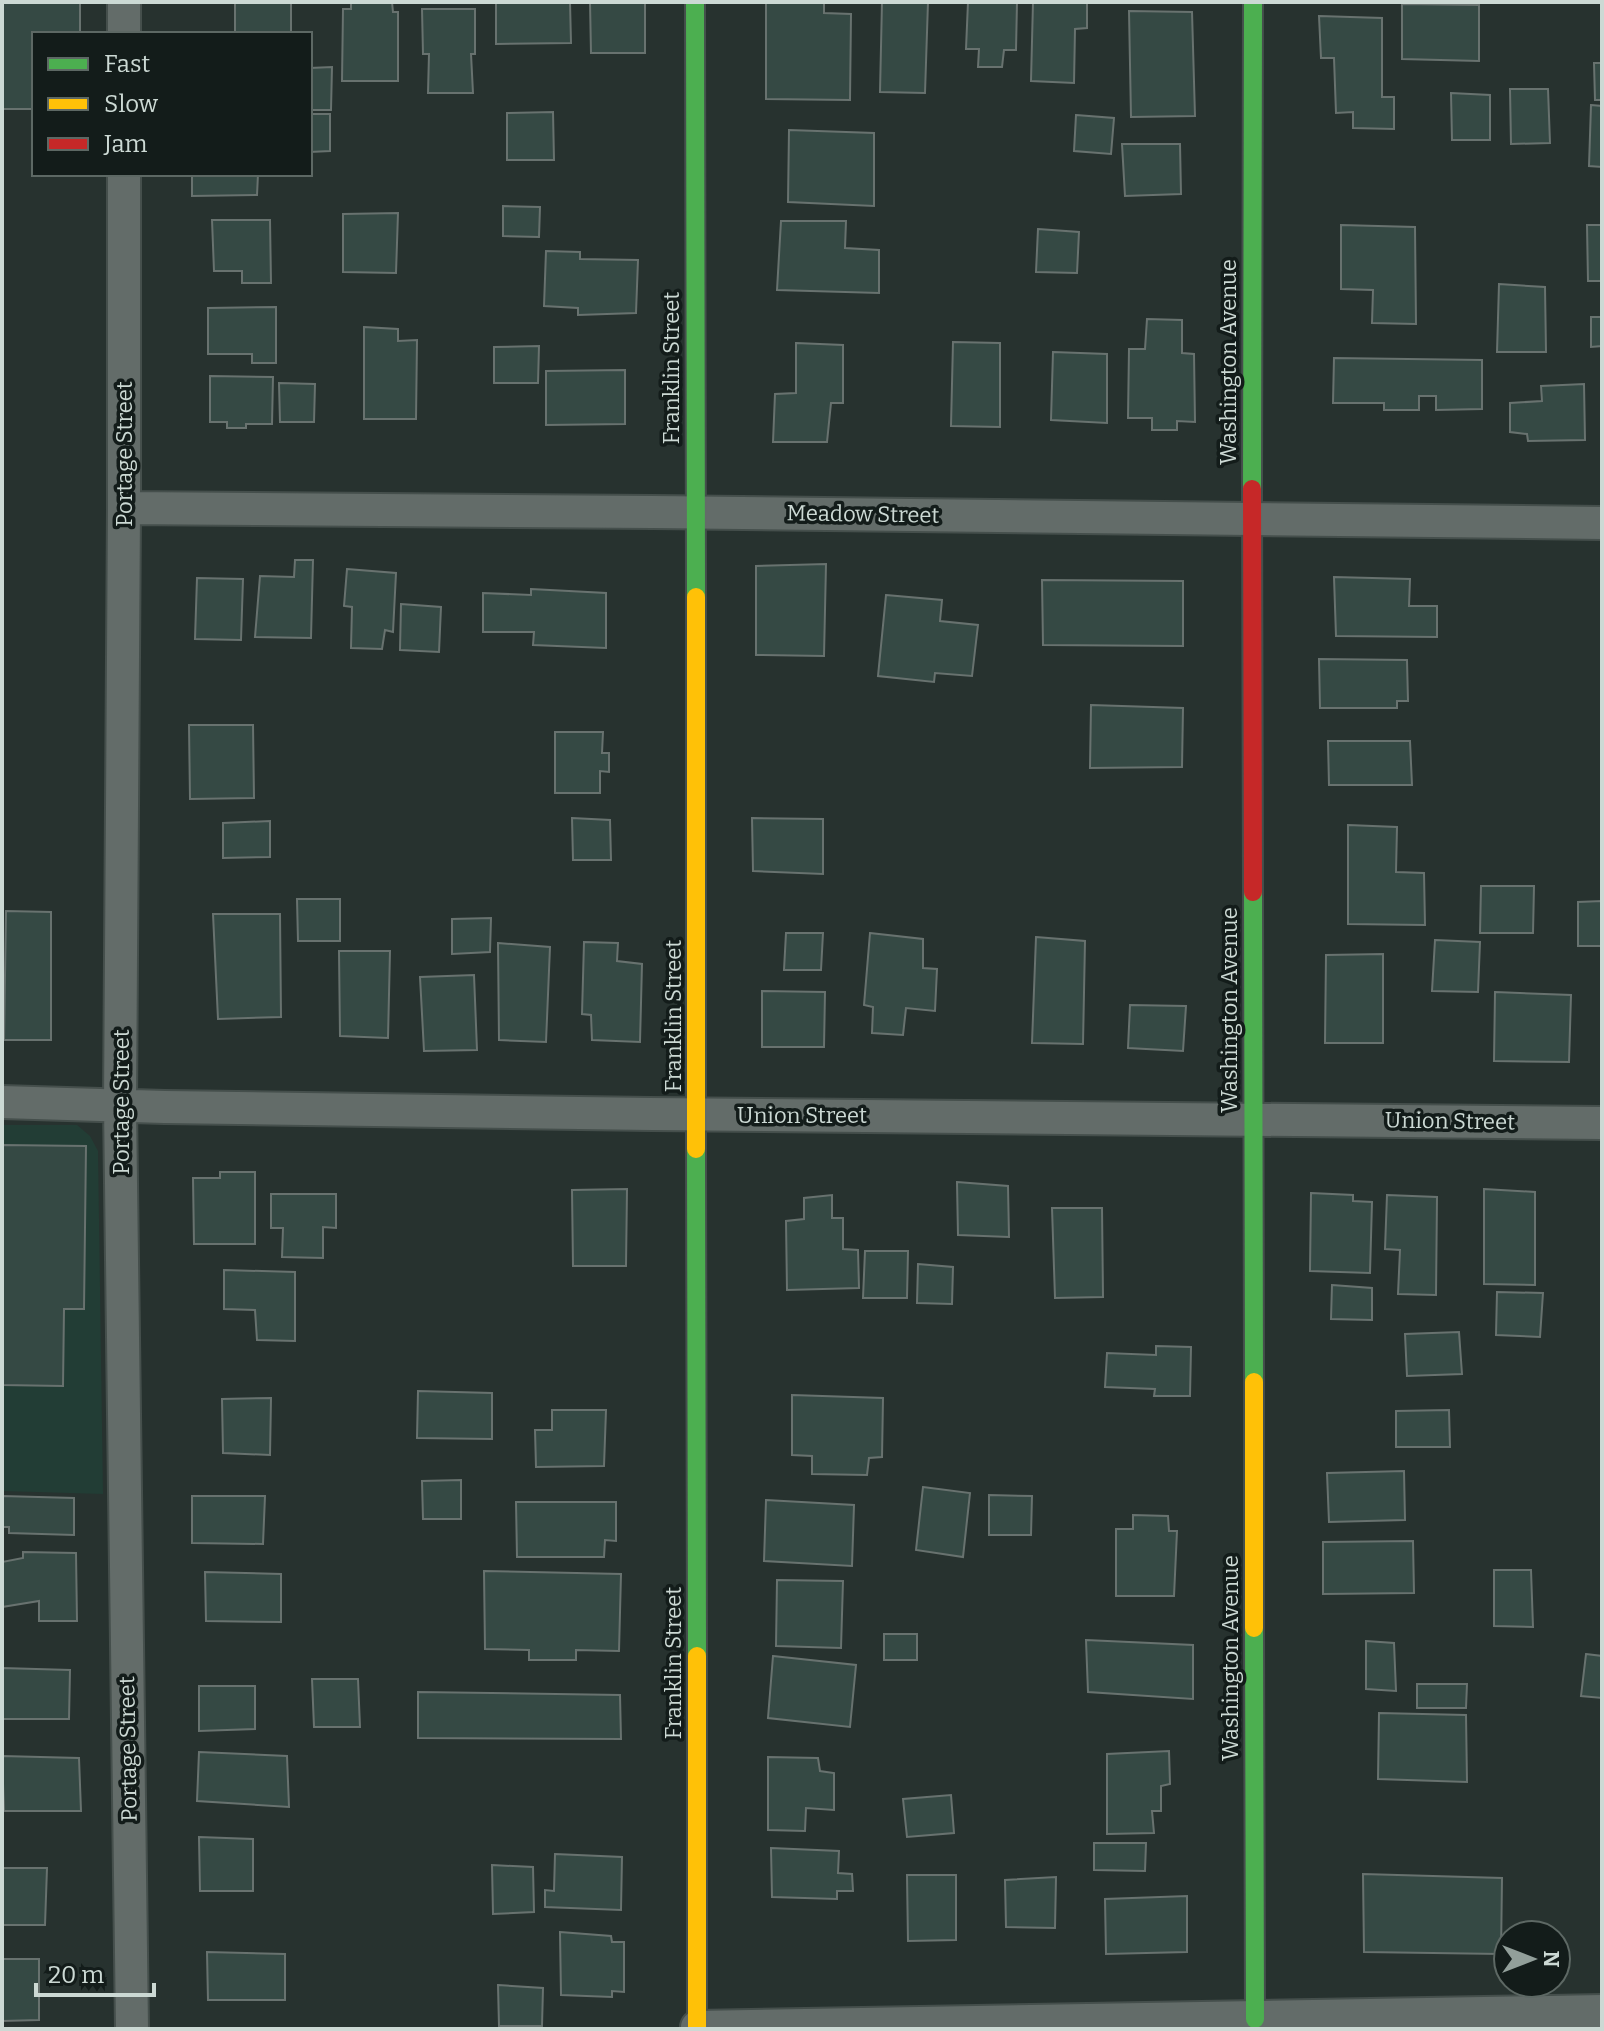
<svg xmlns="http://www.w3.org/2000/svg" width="1604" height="2031" viewBox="0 0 1604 2031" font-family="Bitter,serif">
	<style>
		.built { fill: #223d35 }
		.building { fill: #354944; stroke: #68726f; stroke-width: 2 }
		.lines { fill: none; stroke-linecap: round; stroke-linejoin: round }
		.street-casing { stroke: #454f4c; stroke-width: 36 }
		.fast-casing { stroke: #454f4c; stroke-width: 22 }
		.slow-casing { stroke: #454f4c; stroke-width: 22 }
		.jam-casing { stroke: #454f4c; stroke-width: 22 }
		.street { stroke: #636c69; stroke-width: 32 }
		.fast { stroke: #4caf50; stroke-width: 18 }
		.slow { stroke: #ffc107; stroke-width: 18 }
		.jam { stroke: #c62828; stroke-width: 18 }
		.labels { text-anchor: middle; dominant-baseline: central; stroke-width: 7; stroke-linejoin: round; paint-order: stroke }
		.street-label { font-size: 22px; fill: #ccd9d4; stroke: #131c1a }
	</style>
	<rect width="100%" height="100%" fill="#27322f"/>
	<path class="built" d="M2 1125H77L90 1136 98 1151 103 1494 2 1491Z"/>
	<path class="building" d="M2 2H80V34H34V109H2Z
		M235 2H291V34H235Z
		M351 2H392L393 12H398V81H342L343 9H351Z
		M496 2H570L571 43 496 44Z
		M590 2H645V53H591Z
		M766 2H824V13L851 14 850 100 766 99Z
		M882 2H928L925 93 880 92Z
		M968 2H1017L1016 50H1004L1002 67H978L979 49H966Z
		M1033 2H1087V28L1075 29 1074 83 1031 81Z
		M1402 4 1479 5V61L1402 59Z
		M422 9H475V54H471L473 93H428L429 54H423Z
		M1129 11 1192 12 1195 116 1131 117Z
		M1319 16 1382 18V97H1394V129L1353 128V112L1336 113 1334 58H1321Z
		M1594 63H1602V100H1595Z
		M332 67 331 110H310V68Z
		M1510 89H1548L1550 143 1511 144Z
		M1451 93 1490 95V140H1452Z
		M1591 105 1602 106V167L1589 166Z
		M553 112 554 160H507V113Z
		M310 114H330V151L310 152Z
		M1076 115 1114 118 1111 154 1074 151Z
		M789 130 874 133V206L788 202Z
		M1122 144H1180L1181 194 1125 196Z
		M192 174H258L257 195 192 196Z
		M503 206 540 207 539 237 503 236Z
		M398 213 396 273 343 272V214Z
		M212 220H270L271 283H242V271H214Z
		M781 221H846L845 248 879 250V293L777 290Z
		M1341 225 1415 227 1416 324 1372 323 1373 290 1341 289Z
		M1587 225H1602V281H1588Z
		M1038 229 1079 232 1077 273 1036 272Z
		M546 251 580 252V259L638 260 636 313 578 315V308L544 306Z
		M1499 284 1545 287 1546 352H1497Z
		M276 307V363H252V354H208V308Z
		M1591 317H1602V346L1591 347Z
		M1147 319 1182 320V353L1194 354 1195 422 1177 421V430H1152V418H1128L1129 349H1145Z
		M364 327 398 329V341L417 340 416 419H364Z
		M953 342 1000 343V427L951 426Z
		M796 343 843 345V403H831L827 442H773L775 394 796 393Z
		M539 346 538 383H494V347Z
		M1053 352 1107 354V423L1051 420Z
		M1334 358 1482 360V409L1436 410V396H1419V410H1384V403H1333Z
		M625 370V424L546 425V371Z
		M210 376 273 377 272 424H246V428H227V422H210Z
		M279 383 315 384 314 422H280Z
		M1584 384 1585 440 1528 441 1527 434 1510 432V403L1542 401 1541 386Z
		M295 560H313L311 638 255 637 260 576 294 577Z
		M826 564 824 656 756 655V566Z
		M347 569 396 573 393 632 385 630 382 649 351 648 352 607 344 606Z
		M1334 577 1410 579 1409 606H1437V637L1336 636Z
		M197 578 243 579 241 640 195 639Z
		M1042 580 1183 581V646L1043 645Z
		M531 589 606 593V648L533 645 534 632H483V593L531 595Z
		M886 595 942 600 940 621 978 625 972 676 935 673 934 682 878 676Z
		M401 604 441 607 439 652 400 650Z
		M1319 659 1407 660 1408 701H1397V708H1320Z
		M1091 705 1183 708 1182 767 1090 768Z
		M189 725H253L254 798 190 799Z
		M555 732H603L602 753H609V772L600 771V793H555Z
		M1328 741H1410L1412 785H1329Z
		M572 818 610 820 611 860H573Z
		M752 818 823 819V874L753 871Z
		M270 821V857L223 858V823Z
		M1348 825 1397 827 1396 872 1424 873 1425 925 1348 924Z
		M1481 886H1534L1533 933H1480Z
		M297 899H340V941H298Z
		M1602 901V946H1578V902Z
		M6 911 51 912V1040H4Z
		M213 914H280L281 1017 218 1019Z
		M491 918 490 952 452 954V919Z
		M786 933H823L821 970H784Z
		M870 933 923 939V968L937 969 935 1011 906 1008 903 1035 872 1033 873 1007 864 1005Z
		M1036 937 1085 941 1083 1044 1032 1043Z
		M1435 940 1480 942 1478 992 1432 991Z
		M584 942 618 943 617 961 642 964 640 1042 592 1040 591 1015 582 1014Z
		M498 943 550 947 546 1042 499 1040Z
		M339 951H390L388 1038 340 1036Z
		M1383 954V1043H1325L1326 955Z
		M474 975 477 1050 424 1051 420 977Z
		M762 991 825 992 824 1047H762Z
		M1495 992 1571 995 1569 1062 1494 1061Z
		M1130 1005 1186 1006 1183 1051 1128 1048Z
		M2 1145 86 1146 84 1309H64L63 1386 2 1385Z
		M220 1172H255V1244H194L193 1178H220Z
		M957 1182 1008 1186 1009 1237 958 1235Z
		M627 1189 626 1266H573L572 1190Z
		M1484 1189 1535 1192V1285L1484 1284Z
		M1311 1193 1353 1195V1201L1372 1202 1370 1273 1310 1271Z
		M271 1194H336V1228L323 1227V1258L282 1257 283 1228H271Z
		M832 1195V1218H843V1249L858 1250 859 1288 787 1290 786 1221 804 1219V1198Z
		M1387 1195 1437 1197 1436 1295 1398 1294 1400 1250 1385 1249Z
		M1052 1208H1102L1103 1297 1055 1298Z
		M865 1251H908L907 1298H863Z
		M918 1264 953 1267 952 1304 917 1303Z
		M224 1270 295 1272V1341L257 1340 255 1310 224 1309Z
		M1332 1285 1372 1288V1320L1331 1319Z
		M1497 1292 1543 1293 1540 1337 1496 1335Z
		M1459 1332 1462 1374 1407 1376 1405 1334Z
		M1156 1346 1191 1347 1190 1396H1154L1155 1389 1105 1387 1107 1353 1156 1355Z
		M418 1391 492 1393V1439L417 1438Z
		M792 1395 883 1398 882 1457 869 1458 867 1475 812 1474V1456L792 1455Z
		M271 1398 270 1455 223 1453 222 1399Z
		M552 1410H606L604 1466 536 1467 535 1430H552Z
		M1449 1410 1450 1447H1396V1411Z
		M1404 1471 1405 1520 1329 1522 1327 1473Z
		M461 1480V1519H423L422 1481Z
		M923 1487 970 1493 963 1557 916 1550Z
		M989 1495 1032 1496 1031 1535H989Z
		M2 1496 74 1498V1535L9 1533V1527H2Z
		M192 1496H265L263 1544 192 1543Z
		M766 1500 854 1505 852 1566 764 1561Z
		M516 1502H616V1541L605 1540 604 1557H517Z
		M1133 1515 1168 1516 1169 1531H1177L1174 1596H1116V1529H1133Z
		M1413 1541 1414 1593 1323 1594V1542Z
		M23 1552 76 1553 77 1621H39V1601L2 1607V1562L23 1558Z
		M1494 1570H1531L1533 1627 1494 1626Z
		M484 1571 621 1574 619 1651 576 1650V1660H529V1650L485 1649Z
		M205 1572 281 1574V1622L206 1621Z
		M777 1580 843 1581 841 1648 776 1646Z
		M884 1634H917V1660H884Z
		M1086 1640 1193 1645V1699L1088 1692Z
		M1366 1641 1394 1643 1396 1691 1366 1689Z
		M1586 1654 1602 1656V1698L1581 1696Z
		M773 1656 856 1665 850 1727 768 1718Z
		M2 1668 70 1670 69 1719H2Z
		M312 1679H358L360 1727H314Z
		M1417 1684H1467L1466 1708H1417Z
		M199 1686H255V1729L199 1731Z
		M418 1692 620 1695 621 1739 418 1738Z
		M1379 1713 1466 1715 1467 1782 1378 1779Z
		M1169 1751 1170 1784 1161 1786V1811H1152L1154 1833 1107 1834V1754Z
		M199 1752 287 1756 289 1807 197 1801Z
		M2 1756 79 1758 81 1811H4Z
		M768 1757 818 1758 820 1771 834 1773V1810L806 1808 805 1831 768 1830Z
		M951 1795 954 1833 907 1837 903 1799Z
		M199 1837 253 1839V1891H200Z
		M1094 1843H1146L1145 1871 1094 1870Z
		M771 1848 839 1851 838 1873 852 1874 853 1891H837V1899L772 1897Z
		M555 1854 622 1857 621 1910 545 1907V1890L554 1891Z
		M492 1865 533 1867 534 1912 493 1914Z
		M2 1868H47L45 1925H2Z
		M1363 1874 1502 1878 1501 1954 1364 1952Z
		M907 1875H956V1940L908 1941Z
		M1056 1877 1055 1928 1006 1927 1005 1880Z
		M1187 1896V1952L1106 1954 1105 1899Z
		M560 1932 611 1936 612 1942H624V1992L612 1991V1997L561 1995Z
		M207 1952 285 1954V2000H208Z
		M2 1959H39V2020L2 2021Z
		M498 1985 543 1988 542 2026H499Z"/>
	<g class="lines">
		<defs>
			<path id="street" d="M124 2V34
				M124 174V508L120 1106 132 2029
				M124 508 653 512 1602 523
				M2 1102 165 1107 651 1114 1602 1123
				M697 2027 1602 2011"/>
			<path id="fast" d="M695 2 696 597
				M1252 489 1253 2
				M1253 892 1254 1382
				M696 1149 697 1656
				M1254 1628 1255 2019"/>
			<path id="slow" d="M696 597V1149
				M1254 1382V1628
				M697 1656V2029"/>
			<path id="jam" d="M1252 489 1253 892"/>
		</defs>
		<use href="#street" class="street-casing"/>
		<use href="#fast" class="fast-casing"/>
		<use href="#slow" class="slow-casing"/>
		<use href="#jam" class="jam-casing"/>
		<use href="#street" class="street"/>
		<use href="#fast" class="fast"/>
		<use href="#slow" class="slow"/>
		<use href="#jam" class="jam"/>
	</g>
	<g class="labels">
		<g class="street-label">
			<text transform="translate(1228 362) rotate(-90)">Washington Avenue</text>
			<text transform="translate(671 368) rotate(-90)">Franklin Street</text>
			<text transform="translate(124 454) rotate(-90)">Portage Street</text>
			<text transform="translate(863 514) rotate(1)">Meadow Street</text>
			<text transform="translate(1229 1010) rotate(-90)">Washington Avenue</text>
			<text transform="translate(673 1016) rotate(-90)">Franklin Street</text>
			<text transform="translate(121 1102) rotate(-90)">Portage Street</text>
			<text x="802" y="1115">Union Street</text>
			<text transform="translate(1450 1121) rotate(1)">Union Street</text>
			<text transform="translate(1230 1658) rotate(-90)">Washington Avenue</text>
			<text transform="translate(673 1663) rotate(-90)">Franklin Street</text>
			<text transform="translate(128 1749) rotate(-91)">Portage Street</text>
		</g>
	</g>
	<rect width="1604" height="2031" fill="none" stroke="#ccd9d4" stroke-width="8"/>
	<rect x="32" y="32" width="280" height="144" fill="#131c1a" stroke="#5d6864" stroke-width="2"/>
	<rect x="48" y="58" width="40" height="12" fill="#4caf50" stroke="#5d6864" stroke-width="2"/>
	<text x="104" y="72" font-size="24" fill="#ccd9d4">Fast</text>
	<rect x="48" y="98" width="40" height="12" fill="#ffc107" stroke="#5d6864" stroke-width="2"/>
	<text x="104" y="112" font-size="24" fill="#ccd9d4">Slow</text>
	<rect x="48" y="138" width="40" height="12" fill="#c62828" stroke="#5d6864" stroke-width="2"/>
	<text x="104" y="152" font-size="24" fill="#ccd9d4">Jam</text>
	<g transform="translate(1532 1959) rotate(90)"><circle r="38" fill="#131c1a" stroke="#5d6864" stroke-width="2"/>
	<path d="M0-6L14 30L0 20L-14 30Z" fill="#929f9a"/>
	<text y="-12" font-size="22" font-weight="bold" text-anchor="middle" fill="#ccd9d4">N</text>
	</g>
	<path d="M36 1983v12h118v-12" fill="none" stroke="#ccd9d4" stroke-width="4"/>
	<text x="48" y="1983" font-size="24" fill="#ccd9d4" stroke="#131c1a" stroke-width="6" paint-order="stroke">20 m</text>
</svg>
